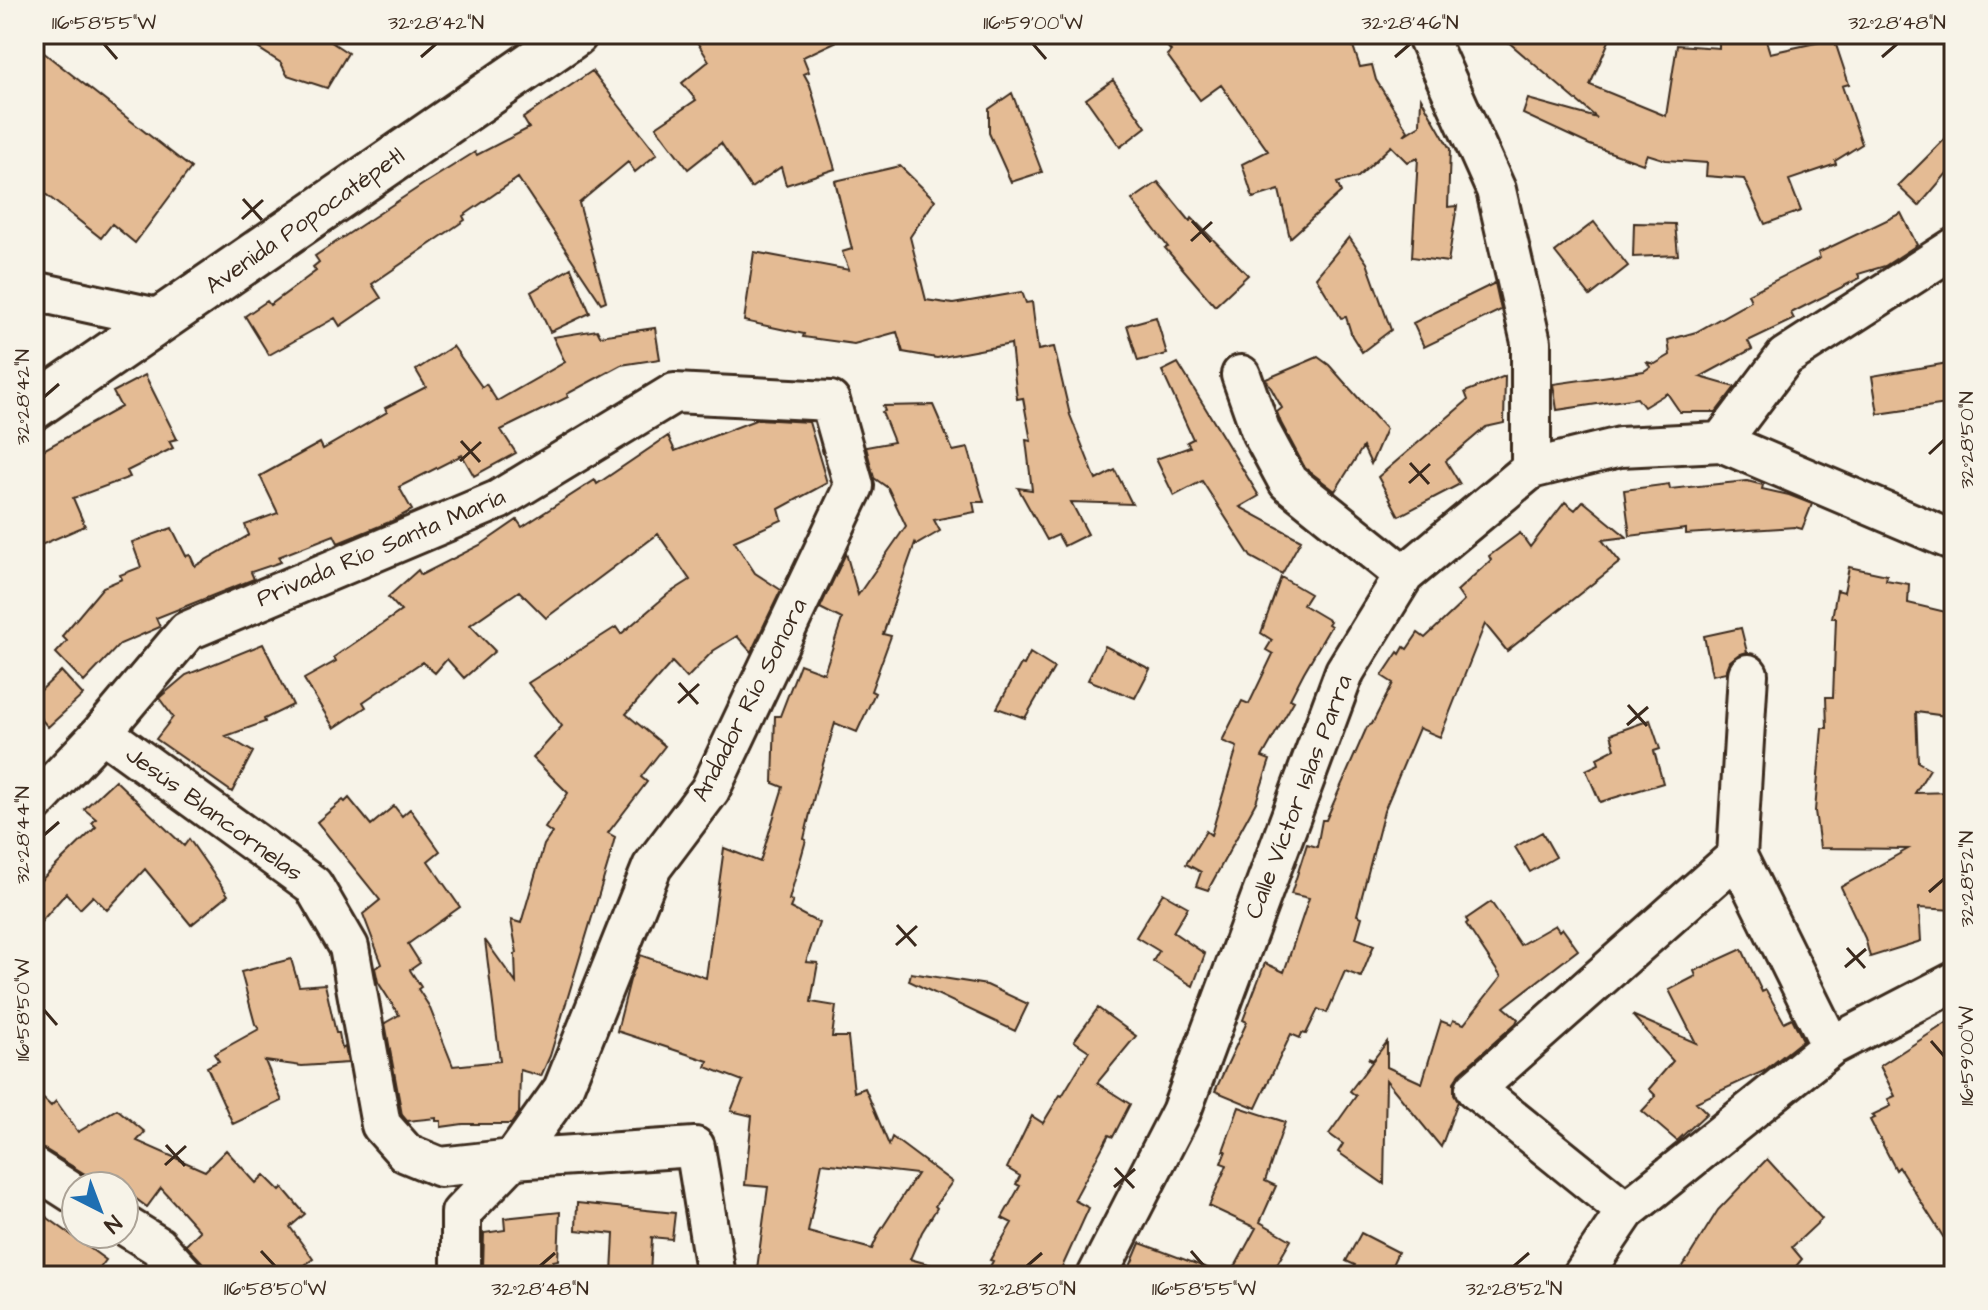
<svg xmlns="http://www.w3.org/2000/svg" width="1988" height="1310" viewBox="0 0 1988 1310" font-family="'Architects Daughter',sans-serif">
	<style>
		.building { fill: #e4bb94; stroke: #3b2a1e; stroke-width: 2; fill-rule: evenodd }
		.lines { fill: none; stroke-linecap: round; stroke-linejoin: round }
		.street-casing { stroke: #3b2a1e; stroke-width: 44 }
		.secondary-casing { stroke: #3b2a1e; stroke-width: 50 }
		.street { stroke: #f7f3e8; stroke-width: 38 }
		.secondary { stroke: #f7f3e8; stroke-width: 44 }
		.ticks { fill: none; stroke: #3b2a1e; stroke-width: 3 }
		.labels { text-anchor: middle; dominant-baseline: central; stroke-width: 8; stroke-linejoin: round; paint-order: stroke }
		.street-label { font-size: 24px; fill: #3b2a1e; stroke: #f7f3e8 }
		.neatline { fill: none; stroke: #3b2a1e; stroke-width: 3 }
		.ticks-label { font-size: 20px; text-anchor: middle; fill: #3b2a1e }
	</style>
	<rect width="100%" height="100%" fill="#f7f3e8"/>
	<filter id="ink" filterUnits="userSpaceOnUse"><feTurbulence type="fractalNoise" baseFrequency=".0125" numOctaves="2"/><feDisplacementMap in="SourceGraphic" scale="16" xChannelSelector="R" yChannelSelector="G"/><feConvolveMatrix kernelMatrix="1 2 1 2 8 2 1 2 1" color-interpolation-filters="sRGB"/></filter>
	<g filter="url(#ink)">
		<path class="building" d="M236 34H319L348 53 327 88 287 75 281 63Z
			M692 34H852L803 57 809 72 804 74 810 85 835 169 786 185 781 167 751 188 721 143 688 169 656 127 696 100 682 83 709 61Z
			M1157 34H1349L1360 67 1372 65 1376 80 1408 131 1404 135 1420 125 1421 98 1450 149 1448 207 1457 206 1448 262 1412 257 1418 158 1407 162 1391 146 1358 177 1337 183 1341 192 1290 238 1279 190 1253 198 1242 164 1268 151 1221 85 1200 100 1167 55 1171 51Z
			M1499 34H1612L1590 85 1666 116 1677 45 1719 48V40L1740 41 1739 34H1764L1770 53 1834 39 1849 84 1842 86 1862 144 1835 161 1836 164 1789 180 1801 211 1765 224 1744 179 1706 176 1707 163 1666 160 1647 154 1643 164 1590 145 1523 114 1528 99 1597 118Z
			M34 45 191 168 135 243 112 224 101 238 34 185Z
			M592 71 657 154 635 172 628 162 579 203 606 301 601 303 518 178 463 216 465 220 372 284 381 298 340 326 335 318 269 355 245 316 267 301 270 305 316 271 313 267 319 262 315 256 422 185 475 152 477 155 529 128 523 118Z
			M1113 80 1146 127 1120 147 1086 99Z
			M1012 93 1042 172 1011 182 989 133V109Z
			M1954 130V165L1919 206 1898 186Z
			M900 166 935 200 910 237 926 300 953 304 1022 292 1026 303 1032 302 1038 350 1054 347 1070 415 1096 480 1115 470 1132 504 1071 502 1088 534 1064 546 1058 535 1047 540 1018 488 1032 490 1026 440 1031 441 1023 398 1017 399 1011 344 937 358 903 352 897 332 854 344 803 337 804 334 744 321 754 252 849 270 842 252 852 249 835 181Z
			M1158 182 1190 221 1192 218 1248 275 1215 306 1165 248 1168 247 1132 200Z
			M1901 213 1917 245 1885 266 1858 274 1860 278 1791 313 1794 319 1748 341 1752 349 1700 377 1735 387 1716 412H1680L1667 393 1644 407 1637 398 1557 410 1553 384 1644 371 1650 367 1647 362 1655 364 1670 355 1668 340 1696 332 1751 301 1748 294 1820 258 1818 253Z
			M1594 222 1628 266 1590 296 1555 252Z
			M1634 223 1675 224 1678 255 1633 257Z
			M1349 237 1367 263 1391 330 1362 352 1352 336 1346 317 1341 318 1316 277Z
			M571 268 590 313 550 332 531 292Z
			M1495 283 1501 310 1424 347 1413 323Z
			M1156 317 1167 354 1138 361 1127 325Z
			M655 328 660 359 621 365 567 394 568 397 501 430 516 453 474 476 462 455 399 487 412 510 392 521 338 543 334 535 278 557 281 562 251 572 254 579 156 618 160 627 120 644 84 682 56 653 67 641 62 636 103 587 122 579 120 575 141 567 132 542 172 528 186 556 190 555 195 566 249 535 245 525 278 513 260 476 320 443 323 449 387 412 385 408 426 387 416 370 453 346 482 387 486 384 497 401 565 362 553 337 597 330 600 336Z
			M1318 357 1329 365 1386 429 1371 464 1363 447 1335 491 1305 468 1281 423 1277 412 1282 408 1266 379Z
			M1954 362V403L1878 414 1872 376Z
			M1178 363 1259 496 1240 507 1301 540 1282 574 1251 557 1202 481 1174 496 1156 459 1190 447 1187 442 1193 439 1162 371Z
			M145 375 177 439 169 441 173 448 127 471 130 477 73 498 85 526 34 548V455L121 407 113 392Z
			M1505 376 1504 423 1486 427 1446 461 1460 484 1399 516 1378 477 1468 400 1465 392Z
			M933 405 953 451 968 448 984 502H973L975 512 934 520 940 531 916 545 915 543 883 634 891 636 871 691 875 693 857 732 835 723 816 788 804 839 806 840 789 900 793 901 790 908 819 923 806 962 818 963 811 1002 836 1006 832 1037H848L854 1092 865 1088 889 1145 892 1137 952 1182 935 1206 937 1208 922 1232 910 1259 939 1267 938 1276H756L768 1187 745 1185 752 1116 731 1111 743 1081 706 1067 708 1061 617 1031 630 980 640 955 706 978 724 848 760 862 783 787 773 783 775 716H780L800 664 824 673 842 619 820 608 846 553 858 595 906 526 888 488 874 478 866 447 894 442 882 412 885 411 883 406ZM822 1163 917 1174 879 1233 872 1249 808 1232Z
			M758 419 809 422 827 483 779 509 782 520 734 541 755 573 781 590 751 652 737 636 713 651 687 678 672 662 626 714 665 746 641 777 647 782 608 833 615 837 608 864 550 1056 541 1076 520 1070 519 1113 511 1124H463L441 1127V1121H436V1118L407 1121 402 1115 385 1023 399 1015 378 982 375 968 382 964 363 914 380 900 317 822 343 800 345 802 349 798 371 825 394 806 402 816 410 809 440 851 428 861 460 907 408 944 420 963 410 970 421 987 418 989 429 1006 453 1066 500 1061 485 940 516 983 515 954 517 953 511 920 521 923 544 845 552 833 545 828 568 793 533 758 562 726 528 683 616 627 621 634 668 594 690 580 658 534 546 618 519 591 470 625 495 651 464 678 447 659 435 673 422 662 363 702 366 707 334 728 304 679 336 661 334 657 401 611 388 597 418 570 421 575 482 544 517 520 522 527 595 480 597 484 668 436 675 451Z
			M1747 481 1763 485 1762 489 1789 495 1812 504 1802 529 1795 527 1686 534V529L1630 536 1624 490 1669 484 1670 489Z
			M1583 501 1627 537 1602 540 1620 562 1507 651 1485 624 1440 737 1419 728 1384 811 1357 915 1362 917 1356 938 1374 945 1361 977 1345 971 1327 1013 1318 1009 1306 1034 1302 1033 1300 1038 1291 1034 1256 1108 1215 1091 1247 1022 1243 1020 1265 963 1284 972 1309 898 1291 894 1307 844 1317 847 1322 820H1326L1367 727 1372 724 1393 683 1382 676 1398 652 1400 654 1404 647 1407 649 1418 633 1425 638 1464 601 1457 591 1491 560 1489 556 1520 533 1530 547 1565 502 1575 510Z
			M1849 567 1887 575 1886 580 1909 584 1908 603 1954 614V717L1916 712 1918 762 1930 769 1915 793 1954 792V910L1919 908 1921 941 1870 957 1865 938 1841 887 1908 849 1820 848 1815 811 1822 728H1827L1826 697H1833L1836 618H1832L1837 590 1844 592Z
			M1281 577 1310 594 1303 605 1330 621 1328 624 1331 626 1304 672 1290 699 1294 701 1262 757 1270 760 1256 802 1208 890 1196 886 1201 872 1186 864 1206 831 1211 835 1237 747 1222 741 1242 701 1249 704 1273 654 1266 650 1272 640 1261 633Z
			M1741 628 1747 652 1738 655 1730 661 1726 672 1712 675 1704 636Z
			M263 644 293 705 264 719 265 722 226 736 253 752 232 792 156 739 173 717 159 698 186 675Z
			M1105 646 1150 669 1135 698 1088 680Z
			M1030 653 1054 668 1025 718 997 708 1021 664 1024 665Z
			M61 671 83 695 48 727 34 711V697Z
			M1650 720 1660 749 1654 751 1663 783 1600 802 1586 770 1599 764 1597 758 1615 749 1611 734Z
			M115 780 184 846 189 839 228 895 191 925 145 869 107 910 93 896 80 909 66 893 34 930V887L96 827 92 823 96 819 84 809Z
			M1542 832 1556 857 1530 872 1515 847Z
			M1163 893 1188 907 1173 932 1205 954 1193 986 1153 961 1159 951 1136 937Z
			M1491 902 1520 945 1555 925 1559 931 1562 928 1578 950 1504 1007 1518 1019 1516 1023 1460 1073 1454 1082V1095L1458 1101 1441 1147 1386 1080 1384 1184 1338 1152 1343 1144 1329 1134 1356 1096 1350 1091 1372 1062 1368 1058 1373 1060 1387 1042V1067L1422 1083 1441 1021 1451 1025 1453 1020 1464 1024 1501 977 1466 924 1468 922 1466 919Z
			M1742 949 1762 992 1766 990 1784 1022 1792 1018 1803 1040 1764 1071 1696 1102 1707 1113 1677 1141 1642 1111 1656 1096 1649 1089 1673 1061 1632 1015 1696 1043 1669 990 1696 976 1694 971Z
			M291 959 299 986 325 984 336 1033H339L342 1049 345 1047 348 1063 302 1066 265 1061 282 1101 233 1124 207 1067 219 1061 214 1054 259 1029 255 1024 241 972Z
			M911 973 987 985 1028 1004 1015 1031 909 981Z
			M1098 1008 1136 1036 1097 1083 1130 1104 1113 1137 1109 1135 1074 1200 1089 1208 1058 1276H985L993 1261 990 1260 1012 1223 1002 1218 1020 1186 1016 1184 1020 1176 1007 1168 1032 1116 1043 1123 1060 1095 1062 1096 1089 1051 1074 1041Z
			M1954 1018V1254L1899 1167 1896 1170 1870 1120 1875 1118 1872 1115 1891 1106 1888 1099 1895 1096 1880 1066Z
			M34 1090 51 1106 56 1101 78 1132 117 1109 145 1132 137 1141 205 1171 226 1150 256 1183 264 1175 280 1191 283 1188 305 1214 290 1227 313 1259 290 1276H206L202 1262 186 1245 200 1231 161 1188 147 1207 124 1190V1186H118L102 1175 95 1184 88 1176 46 1150 34 1146Z
			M1239 1107 1285 1122 1265 1181 1276 1186 1260 1222 1291 1240 1270 1276H1230L1256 1228 1209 1206 1227 1165 1221 1163 1226 1151H1223Z
			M1767 1159 1822 1219 1792 1247 1802 1259 1788 1276H1677L1718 1210Z
			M577 1203 675 1213 672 1239 650 1237 652 1238 650 1275 612 1273 614 1234 576 1230Z
			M34 1208 106 1260 94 1276H34Z
			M560 1212 558 1260 553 1261 555 1276H511L509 1266 483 1269 484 1233 505 1230 504 1218Z
			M1361 1233 1398 1252 1387 1276H1350L1355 1265 1346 1261Z
			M1140 1243 1221 1273 1220 1276H1126Z"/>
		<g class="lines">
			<defs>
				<path id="street" d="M1426 34 1496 190 1531 342V469
					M34 291 162 319
					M1241 375 1261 432 1288 482 1404 575
					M1721 442 1785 357 1954 248
					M1748 674 1737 856 1831 1046
					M102 732 313 885 349 947 381 1125 406 1153 440 1167 513 1159 695 1147 716 1276
					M34 804 102 732 187 631 498 500 674 393 830 401 854 486 710 790 652 867 563 1089 513 1159 461 1213V1276
					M34 1168 76 1195
					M1626 1211 1475 1089 1737 856
					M124 1225 158 1246 185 1276
					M1097 1276 1181 1112 1345 671 1404 575 1531 469 1620 447 1721 442 1954 541
					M1582 1276 1626 1211 1831 1046 1954 982"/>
				<path id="secondary" d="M34 407 575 34"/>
			</defs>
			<use href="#street" class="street-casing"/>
			<use href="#secondary" class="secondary-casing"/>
			<use href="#street" class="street"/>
			<use href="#secondary" class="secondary"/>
		</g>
	</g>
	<path class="ticks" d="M104 44 117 59M1033 44 1046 59M421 57 436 44M1395 57 1410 44M1882 57 1897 44M243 199 262 220M242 219 263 200M1192 221 1211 242M1191 241 1212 222M44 397 59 384M461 441 480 462M1929 454 1944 440M460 461 481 442M1410 463 1429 484M1409 483 1430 464M679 683 698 704M678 703 699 684M1628 705 1647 726M1627 725 1648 707M44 835 59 822M1929 892 1944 879M897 925 916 946M896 945 917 926M1847 948 1865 968M1845 967 1866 949M44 1010 57 1025M1931 1041 1944 1056M166 1145 185 1166M165 1165 186 1146M1115 1168 1134 1188M1114 1187 1135 1169M261 1251 275 1266M1191 1251 1204 1266M540 1266 555 1253M1027 1266 1042 1253M1514 1266 1529 1253"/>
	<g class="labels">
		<g class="street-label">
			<text transform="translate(305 221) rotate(-35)">Avenida Popocatépetl</text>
			<text transform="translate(381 548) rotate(-23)">Privada Río Santa María</text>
			<text transform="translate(750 700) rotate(-63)">Andador Río Sonora</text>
			<text transform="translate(1299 797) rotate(-69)">Calle Víctor Islas Parra</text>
			<text transform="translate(214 814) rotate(36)">Jesús Blancornelas</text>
		</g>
	</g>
	<rect width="1988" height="1310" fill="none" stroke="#f7f3e8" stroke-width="88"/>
	<g transform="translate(100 1210) rotate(138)"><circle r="38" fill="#f7f3e8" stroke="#aca397" stroke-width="2"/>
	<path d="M0-6L14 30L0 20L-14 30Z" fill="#1f6fb2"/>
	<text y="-12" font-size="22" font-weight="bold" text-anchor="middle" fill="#3b2a1e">N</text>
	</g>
	<rect x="44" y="44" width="1900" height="1222" class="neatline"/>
	<g class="ticks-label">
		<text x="104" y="29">116°58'55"W</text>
		<text x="436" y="29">32°28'42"N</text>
		<text x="1033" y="29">116°59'00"W</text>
		<text x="1410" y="29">32°28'46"N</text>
		<text x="1897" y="29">32°28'48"N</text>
		<text transform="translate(22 397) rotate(-90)" y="7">32°28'42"N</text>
		<text transform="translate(1966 440) rotate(-90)" y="7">32°28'50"N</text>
		<text transform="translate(22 835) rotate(-90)" y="7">32°28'44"N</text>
		<text transform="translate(1966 879) rotate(-90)" y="7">32°28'52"N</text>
		<text transform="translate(22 1010) rotate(-90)" y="7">116°58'50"W</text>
		<text transform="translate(1966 1056) rotate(-90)" y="7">116°59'00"W</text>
		<text x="275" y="1295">116°58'50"W</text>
		<text x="540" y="1295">32°28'48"N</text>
		<text x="1027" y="1295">32°28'50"N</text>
		<text x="1204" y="1295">116°58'55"W</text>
		<text x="1514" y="1295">32°28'52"N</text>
	</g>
</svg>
